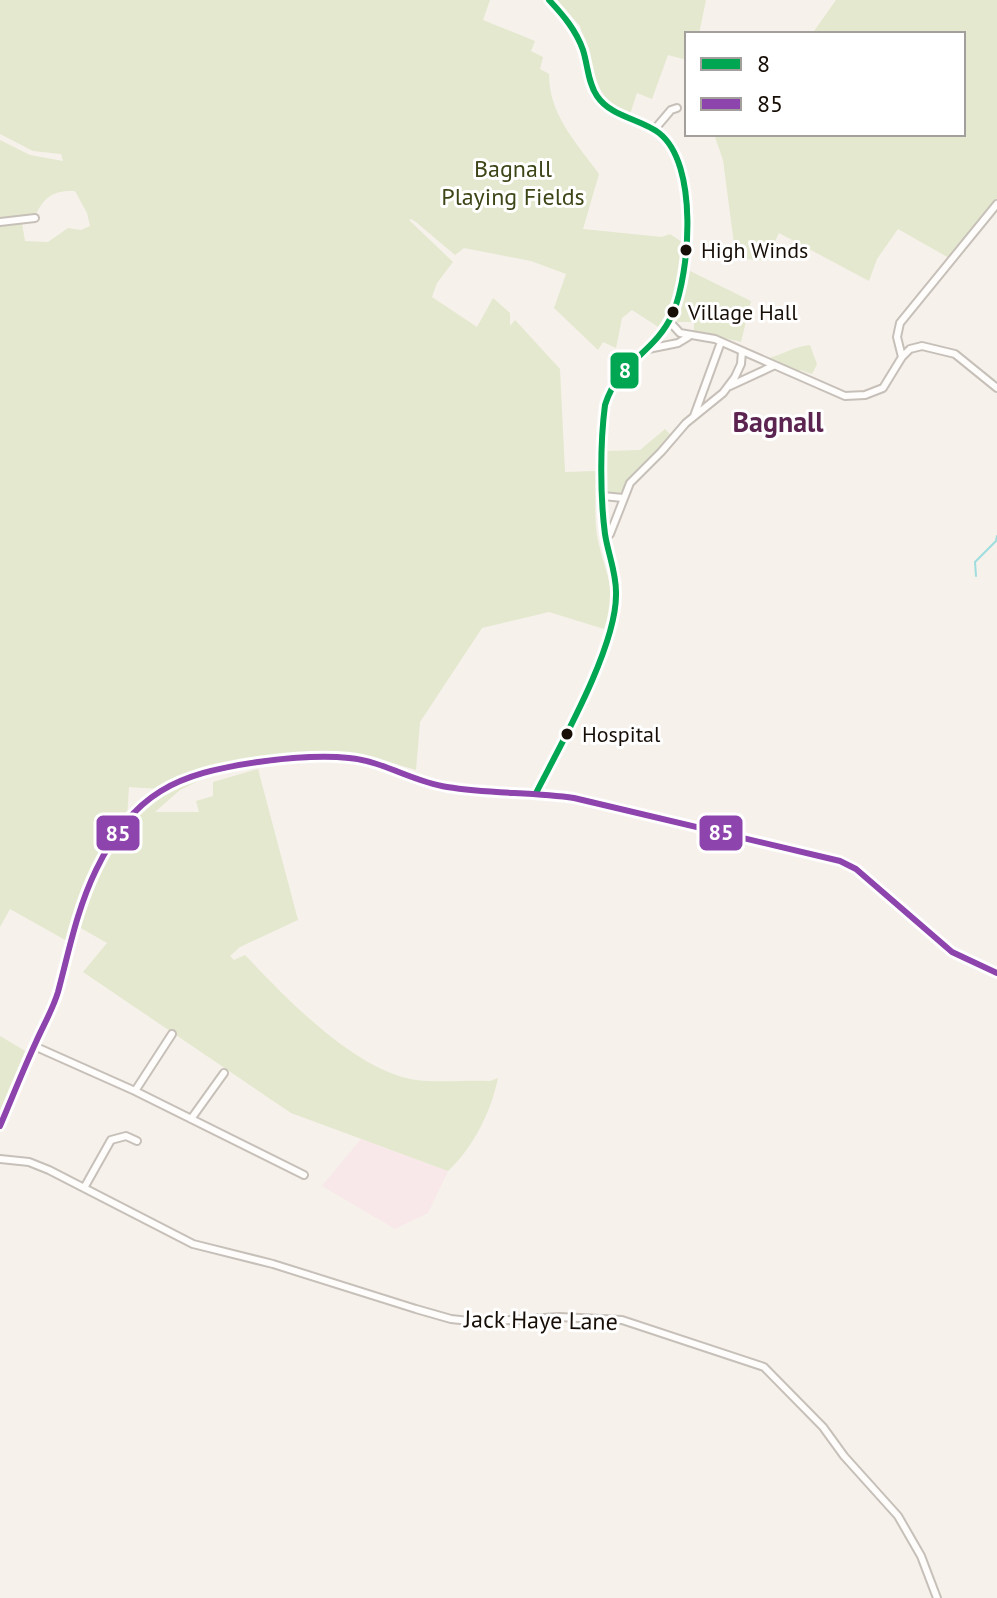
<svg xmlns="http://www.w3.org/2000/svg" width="997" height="1598" viewBox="0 0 997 1598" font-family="'PT Sans',sans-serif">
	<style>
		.commercial { fill: #f9e8e9 }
		.green { fill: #e4e8ce }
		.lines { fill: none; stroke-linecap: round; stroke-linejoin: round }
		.stream { stroke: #9fddde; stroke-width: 2 }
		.minor-casing { stroke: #c7c0b9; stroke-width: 10 }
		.tertiary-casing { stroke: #c7c0b9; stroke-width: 11 }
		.minor { stroke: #fefdfc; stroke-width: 6 }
		.tertiary { stroke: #fefdfc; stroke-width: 7 }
		.bus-1-casing { stroke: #fff; stroke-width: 12 }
		.bus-2-casing { stroke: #fff; stroke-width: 12 }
		.bus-1 { stroke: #00a651; stroke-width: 6 }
		.bus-2 { stroke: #8e44ad; stroke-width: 6 }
		.bus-dot { fill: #170f07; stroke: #fff; stroke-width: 3 }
		.labels { text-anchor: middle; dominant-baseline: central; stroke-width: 6; stroke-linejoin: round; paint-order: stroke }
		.bus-label { font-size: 22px; fill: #170f07; stroke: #fff; text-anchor: start }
		.park-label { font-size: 24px; fill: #3c4617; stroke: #fff }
		.street-label { font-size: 24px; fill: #170f07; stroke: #fff }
		.quarter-label { font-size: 28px; font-weight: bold; fill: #5c2551; stroke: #fff }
		.line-badge { stroke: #fff; stroke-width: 3 }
		.badge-label { font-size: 22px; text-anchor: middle; font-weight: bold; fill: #fff }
	</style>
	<rect width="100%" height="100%" fill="#f6f1eb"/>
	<path class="commercial" d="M361 1139 448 1171 428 1213 395 1229 322 1186Z"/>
	<path class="green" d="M0 0H490L483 20 535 41 531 51 543 57 540 69 549 74C549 115 576 142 599 174L583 229 662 237 670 234 682 242C683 271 673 302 660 328L632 310 622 318 616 348 603 342 598 350 554 308 566 274 531 261 464 248 455 255 416 222 411 219 409 220 453 262 437 283 432 297 477 327 493 298 510 313V326L515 320 560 369 565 472 596 471C596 492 594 515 597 536 604 573 620 590 604 629L549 612 482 628 420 722 416 770 386 761 372 759H260L197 769 159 789 129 787 127 818 84 891 67 941 10 909 0 927V225L22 223 25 241 48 242 68 228 81 230 90 226 87 213 75 191C54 190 45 196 36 214L0 219V140L30 155 63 161 61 154 33 151 0 134Z
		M557 0H706L699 34H687V60L668 55 652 99 637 93 630 114 604 100 598 93 580 26Z
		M836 0H997V198L949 258 898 229 877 259 869 281 779 233 766 260 741 259 744 246 734 244 723 160 714 134H963V34H812Z
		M688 270 751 301 741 342 711 335 694 334V322H677L682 288Z
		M810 345 817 364 812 374 800 370 798 373 769 361V358C784 354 795 346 810 345Z
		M665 429 672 436 633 473 620 494 607 493 606 451 640 450Z
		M258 769 298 920 240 947 230 956 234 960 245 955C286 998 355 1071 416 1080 440 1083 466 1080 490 1081L498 1078C491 1112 473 1148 448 1171L291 1113 83 972 107 943 79 927C86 915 87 899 93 885 114 838 147 800 194 777L200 780 180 790 155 812H199L196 801 213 796V782Z
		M0 1036 27 1052 0 1113Z"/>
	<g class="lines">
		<path class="stream" d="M976 576 975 562 996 541 997 536"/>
		<defs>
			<path id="minor" d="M654 130 671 110 677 108
				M0 222 35 218
				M669 321 680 333 715 339 845 396 865 395 883 388 902 357 910 349 922 346 955 354 997 388
				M648 349 678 343 688 337
				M902 357 897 337 900 323 997 204
				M730 386 773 366
				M694 416 721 342
				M603 496 623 498
				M606 538 610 534 630 483 661 452 686 423 723 393 735 377 741 364 742 351
				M34 1046 135 1091 304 1175
				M135 1091 172 1034
				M191 1119 224 1073
				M0 1159 29 1162 49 1170 193 1244 273 1264 416 1309 451 1319 479 1322 559 1317 622 1320 764 1367 823 1427 844 1456 898 1516 921 1556 937 1598
				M84 1188 111 1140 126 1136 137 1141"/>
			<path id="tertiary" d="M536 793C561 744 616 648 616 595 617 574 608 554 605 534 600 496 600 443 605 405 619 360 655 354 673 313 690 272 699 164 659 133 641 119 611 117 597 96 588 83 588 66 583 50 576 30 563 15 549 0
				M0 1126C12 1098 23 1070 36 1042 43 1026 53 1009 58 992 69 951 77 909 96 870 134 792 176 774 258 762 287 758 320 755 349 758 383 761 413 782 447 787 490 794 532 792 574 798L840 861 856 869 952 952 997 973"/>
		</defs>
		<use href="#minor" class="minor-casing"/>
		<use href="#tertiary" class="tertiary-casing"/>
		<use href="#minor" class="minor"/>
		<use href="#tertiary" class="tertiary"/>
		<defs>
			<path id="bus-1" d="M536 793C561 744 616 648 616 595 617 574 608 554 605 534 600 496 600 443 605 405 619 360 655 354 673 313 690 272 699 164 659 133 641 119 611 117 597 96 588 83 588 66 583 50 576 30 563 15 549 0"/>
			<path id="bus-2" d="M0 1126C12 1098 23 1070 36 1042 43 1026 53 1009 58 992 69 951 77 909 96 870 134 792 176 774 258 762 287 758 320 755 349 758 383 761 413 782 447 787 490 794 532 792 574 798L840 861 856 869 952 952 997 973"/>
		</defs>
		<use href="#bus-1" class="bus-1-casing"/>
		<use href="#bus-2" class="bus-2-casing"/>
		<use href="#bus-1" class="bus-1"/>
		<use href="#bus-2" class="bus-2"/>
	</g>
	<g class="bus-dot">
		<circle cx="686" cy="250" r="7"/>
		<circle cx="673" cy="312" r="7"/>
		<circle cx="567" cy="734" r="7"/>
	</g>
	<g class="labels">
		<g class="bus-label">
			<text x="701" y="250">High Winds</text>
			<text x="688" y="312">Village Hall</text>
			<text x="582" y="734">Hospital</text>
		</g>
		<g class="park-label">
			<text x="513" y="168">Bagnall<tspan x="513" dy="28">Playing Fields</tspan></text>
		</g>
		<g class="street-label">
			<text transform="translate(541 1320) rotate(1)">Jack Haye Lane</text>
		</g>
		<g class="quarter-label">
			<text x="778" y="421">Bagnall</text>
		</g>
	</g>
	<g class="line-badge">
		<rect x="609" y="351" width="31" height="39" rx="8" fill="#00a651"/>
		<rect x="698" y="814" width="46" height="38" rx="8" fill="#8e44ad"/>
		<rect x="95" y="814" width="46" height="38" rx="8" fill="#8e44ad"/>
	</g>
	<g class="badge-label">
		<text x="625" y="378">8</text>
		<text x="721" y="840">85</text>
		<text x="118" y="841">85</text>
	</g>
	<rect x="685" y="32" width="280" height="104" fill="#ffffff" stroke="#a29f9c" stroke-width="2"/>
	<rect x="701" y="58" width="40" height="12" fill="#00a651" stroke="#a29f9c" stroke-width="2"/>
	<text x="757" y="72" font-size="24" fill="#170f07">8</text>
	<rect x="701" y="98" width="40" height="12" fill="#8e44ad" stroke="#a29f9c" stroke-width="2"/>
	<text x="757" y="112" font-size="24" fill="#170f07">85</text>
</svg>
